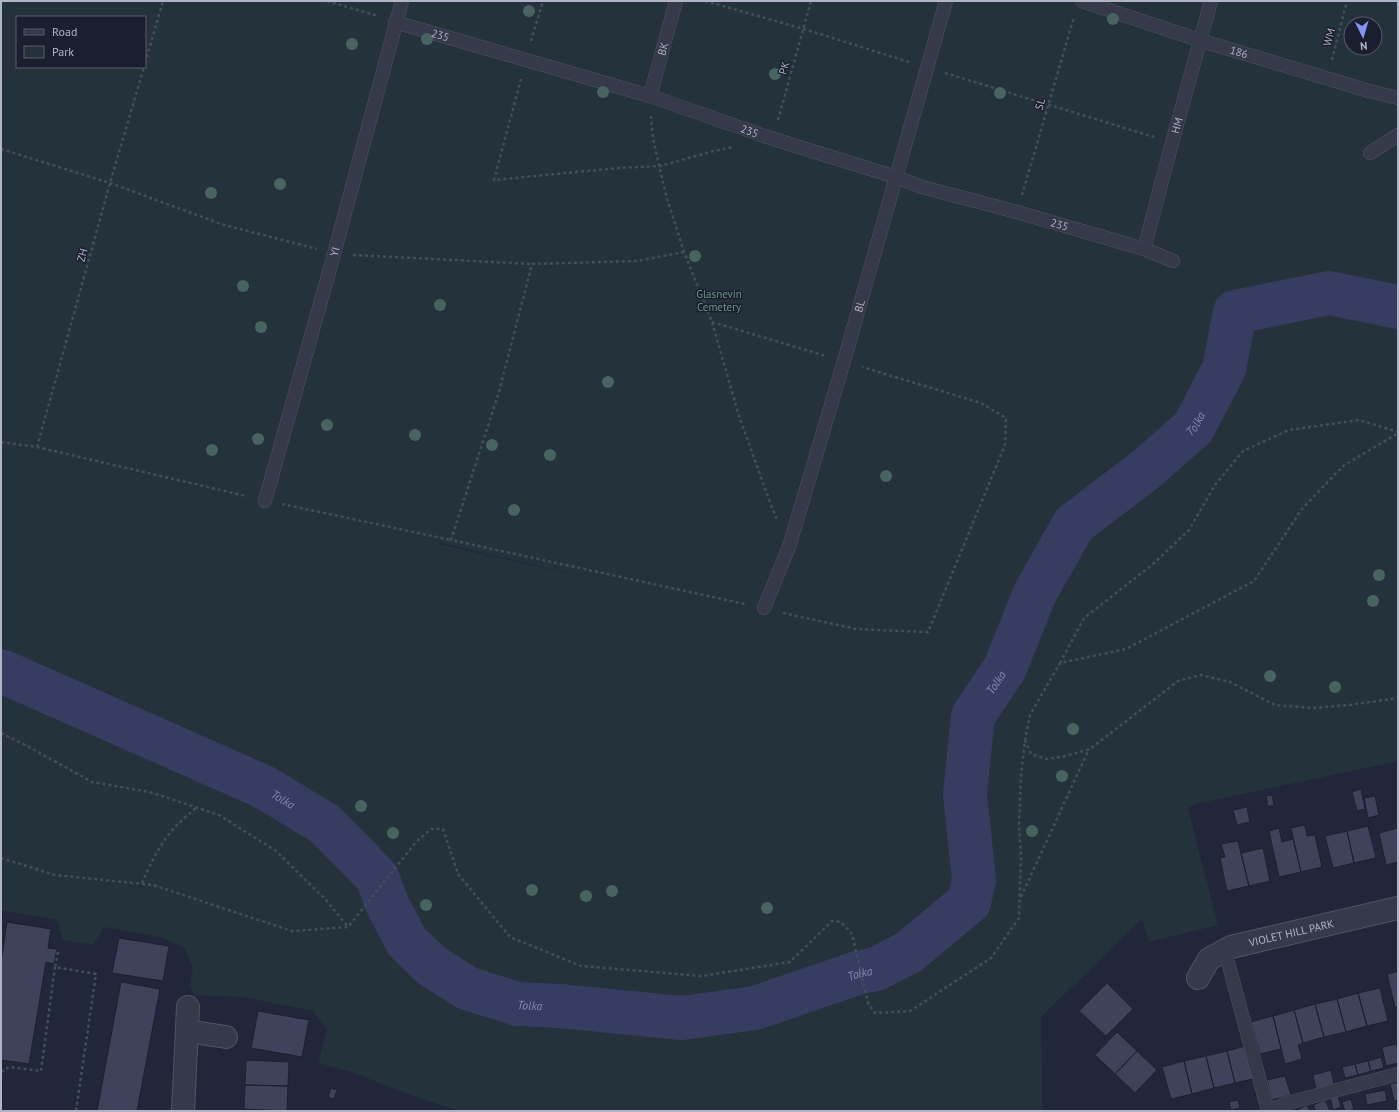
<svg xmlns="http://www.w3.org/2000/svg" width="1399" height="1112" viewBox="0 0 1399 1112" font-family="'PT Sans',sans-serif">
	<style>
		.green { fill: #24323b; fill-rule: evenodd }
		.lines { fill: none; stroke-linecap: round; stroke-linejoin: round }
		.river { stroke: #363d61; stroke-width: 44 }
		.building { fill: #3e425a; stroke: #1d2031 }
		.lane-casing { stroke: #515365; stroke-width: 14 }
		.street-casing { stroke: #515365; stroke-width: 24 }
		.path { stroke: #424f58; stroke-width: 2.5; stroke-dasharray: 3 3; stroke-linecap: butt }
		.lane { stroke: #36394a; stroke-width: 13 }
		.street { stroke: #36394a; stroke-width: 22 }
		.tree { fill: #486460 }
		.labels { text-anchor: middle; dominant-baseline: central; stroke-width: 3; stroke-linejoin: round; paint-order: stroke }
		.street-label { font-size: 11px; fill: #b1b3c6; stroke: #1b1e2f }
		.park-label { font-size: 11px; fill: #68977f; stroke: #1b1e2f }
		.water-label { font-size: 12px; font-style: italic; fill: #8089b2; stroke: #1b1e2f }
	</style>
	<rect width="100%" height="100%" fill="#22263a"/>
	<path class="green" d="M1 1H1398V761L1196 804 1188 808 1218 925 1149 942 1142 919 1041 1017 1042 1111H459L410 1095 352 1072 318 1063 327 1030 313 1011 243 997 194 995 190 984 193 968 184 947 160 937 104 927 93 945 63 940 57 920 1 910V675C100 718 201 759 298 809L309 789 301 788 126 715 90 701 1 646ZM17 17H145V67H17ZM1351 24H1375V48H1351ZM438 543 449 545 608 582 438 544Z"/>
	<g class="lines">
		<path class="river" id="s1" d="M1 671 264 787 325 824 377 877 388 906 407 942 432 966 467 988 517 1004 560 1006 682 1018 755 1008 857 973 876 969 909 952 969 902 974 880 965 794 973 716 1005 668 1035 593 1074 524 1145 470 1193 428 1224 369 1235 312 1329 293 1398 307"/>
	</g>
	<path class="building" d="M1361 789 1365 809 1357 811 1352 792Z
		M1272 795 1274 805 1268 807 1266 796Z
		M1375 796 1379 815 1368 818 1364 798Z
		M1247 807 1250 822 1237 825 1233 810Z
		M1305 825 1307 836 1315 835 1322 867 1301 872 1291 828Z
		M1368 826 1376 858 1354 863 1347 831Z
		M1279 828 1282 842 1293 839 1301 872 1279 877 1269 831Z
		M1398 828V862L1386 865 1379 833Z
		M1347 831 1354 863 1333 868 1325 836Z
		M1238 841 1249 886 1227 891 1220 858 1225 857 1221 844Z
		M1263 848 1270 881 1249 886 1241 853Z
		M7 922 51 929 48 948 57 949 54 964 46 962 29 1064 1 1060V962Z
		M119 938 169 946 163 981 112 973Z
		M1398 971V1007H1395L1387 974Z
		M121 982 160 989 137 1111H97Z
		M1107 983 1133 1009 1106 1036 1079 1011Z
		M1380 988 1388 1021 1367 1026 1358 993Z
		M1358 993 1367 1026 1346 1032 1337 999Z
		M1337 999 1346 1032 1324 1037 1315 1004Z
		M1315 1004 1324 1037 1303 1043 1294 1010Z
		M1294 1010 1303 1043 1298 1045 1302 1059 1285 1064 1273 1016Z
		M258 1011 309 1020 302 1057 251 1048Z
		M1273 1016 1281 1049 1260 1054 1251 1022Z
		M1117 1032 1137 1051 1115 1074 1095 1055Z
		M1397 1044 1398 1063 1386 1066 1382 1047Z
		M1249 1045 1257 1078 1235 1083 1227 1051Z
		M1137 1051 1157 1070 1135 1093 1115 1074Z
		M1227 1051 1235 1083 1214 1088 1206 1056Z
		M1206 1056 1214 1088 1192 1094 1184 1061Z
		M1381 1057 1384 1068 1371 1071 1368 1061Z
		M246 1060 289 1062 288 1086 245 1085Z
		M1184 1061 1192 1094 1171 1099 1162 1067Z
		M1368 1061 1371 1071 1358 1075 1355 1064Z
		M1355 1064 1358 1075 1345 1078 1342 1067Z
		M1331 1070 1334 1084 1316 1089 1313 1075Z
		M1285 1076 1291 1095 1272 1100 1267 1080Z
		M1398 1082V1100L1394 1101 1390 1084Z
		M245 1085 288 1086 287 1111 244 1109Z
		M331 1088 337 1090 334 1099 328 1097Z
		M1385 1090 1387 1101 1367 1105 1365 1094Z
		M1338 1095 1341 1107 1333 1110 1330 1097Z
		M1351 1099 1354 1110 1345 1111 1342 1102Z
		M1238 1100 1240 1108 1231 1110 1229 1102Z
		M1325 1100 1330 1111H1316L1313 1105Z
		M1307 1105 1310 1111H1298L1297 1110Z"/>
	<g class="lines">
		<defs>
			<g id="lane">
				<path id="s2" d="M1082 1 1199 40 1369 91 1398 98"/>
				<path id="s3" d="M395 22 650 96 764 136 896 177 922 187 1017 212 1144 249 1173 261"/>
				<path id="s4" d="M650 96 676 1"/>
				<path d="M1370 153 1398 135"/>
				<path id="s5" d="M1144 249 1172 143 1211 1"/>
				<path id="s6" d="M265 501 334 254 402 1"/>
				<path id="s7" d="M764 608 789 547 844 361 946 1"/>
				<path d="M1225 951 1268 1111"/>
				<path d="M1269 1111 1284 1104 1398 1074"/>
			</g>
			<g id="street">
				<path id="s8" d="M1198 978 1209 959 1231 947 1398 908"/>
				<path d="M187 1031 226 1037"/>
				<path d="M183 1111 188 1007"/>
			</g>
		</defs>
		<use href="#lane" class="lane-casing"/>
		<use href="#street" class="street-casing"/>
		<path class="path" d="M327 1 378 16
			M705 1 804 29 909 62
			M531 41 543 1
			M1332 60 1347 1
			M145 63 163 1
			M945 73 1154 137
			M521 79 494 180 618 168 660 166 714 151 733 147
			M651 116 653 139 666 195 684 252 712 322 739 416 771 505 777 519
			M778 120 811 1
			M1 149 110 183 224 225 317 249
			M1022 195 1074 17
			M684 252 637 261 532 264 499 392 451 540 745 604
			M353 255 532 264
			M712 322 826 356
			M1 442 37 447 246 496
			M37 447 110 183 144 67
			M282 504 451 540
			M783 613 856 629 928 632 1005 445 1006 418 981 403 862 367
			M1060 663 1084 618 1152 565 1189 530 1215 485 1243 451 1289 430 1359 420 1398 432
			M1 733 29 747 92 782 150 792 219 815 276 851 326 900 348 927
			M1025 740 1031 754 1047 759 1066 756 1090 749 1178 681 1201 675 1230 682 1275 705 1313 708 1350 705 1398 698
			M1 858 55 875 153 885 292 931 348 927 416 842 431 829H443L458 874 510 937 581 966 702 976 790 962 832 921 841 922 852 934 868 1003 875 1013 910 1011 991 958 1019 918 1021 857 1019 825 1021 775 1025 740 1030 715 1060 663 1126 649 1254 581 1302 509 1343 466 1398 433
			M142 883C150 864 162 840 177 825 183 819 190 813 196 808
			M1021 897 1089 749
			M58 952 55 967 96 974 76 1111
			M1 1072 9 1067 41 1071 55 967"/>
		<use href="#lane" class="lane"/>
		<use href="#street" class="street"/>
	</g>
	<g class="tree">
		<circle cx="529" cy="11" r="6"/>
		<circle cx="1113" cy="19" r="6"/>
		<circle cx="427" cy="39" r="6"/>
		<circle cx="352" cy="44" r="6"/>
		<circle cx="775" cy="74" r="6"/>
		<circle cx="603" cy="92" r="6"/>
		<circle cx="1000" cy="93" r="6"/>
		<circle cx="280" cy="184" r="6"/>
		<circle cx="211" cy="193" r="6"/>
		<circle cx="695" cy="256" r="6"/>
		<circle cx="243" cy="286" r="6"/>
		<circle cx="440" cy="305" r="6"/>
		<circle cx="261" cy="327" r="6"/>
		<circle cx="608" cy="382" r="6"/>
		<circle cx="327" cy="425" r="6"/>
		<circle cx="415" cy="435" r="6"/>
		<circle cx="258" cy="439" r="6"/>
		<circle cx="492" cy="445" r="6"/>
		<circle cx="212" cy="450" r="6"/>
		<circle cx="550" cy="455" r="6"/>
		<circle cx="886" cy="476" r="6"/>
		<circle cx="514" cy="510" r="6"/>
		<circle cx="1379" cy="575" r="6"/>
		<circle cx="1373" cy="601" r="6"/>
		<circle cx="1270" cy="676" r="6"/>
		<circle cx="1335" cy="687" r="6"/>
		<circle cx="1073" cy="729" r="6"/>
		<circle cx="1062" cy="776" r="6"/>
		<circle cx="361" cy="806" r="6"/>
		<circle cx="1032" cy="831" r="6"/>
		<circle cx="393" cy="833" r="6"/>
		<circle cx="532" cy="890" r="6"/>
		<circle cx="612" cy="891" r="6"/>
		<circle cx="586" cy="896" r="6"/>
		<circle cx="426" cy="905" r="6"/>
		<circle cx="767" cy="908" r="6"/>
	</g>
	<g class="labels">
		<g class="street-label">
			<text stroke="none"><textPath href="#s3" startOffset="47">235</textPath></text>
			<text transform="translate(1329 37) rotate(-75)">WM</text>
			<text stroke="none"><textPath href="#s4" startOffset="49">BK</textPath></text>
			<text stroke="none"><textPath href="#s2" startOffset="165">186</textPath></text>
			<text transform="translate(784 68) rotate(-74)">PK</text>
			<text transform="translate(1040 104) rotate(-74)">SL</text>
			<text stroke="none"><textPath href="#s5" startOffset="128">HM</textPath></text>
			<text stroke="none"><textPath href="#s3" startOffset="371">235</textPath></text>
			<text stroke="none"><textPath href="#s3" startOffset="695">235</textPath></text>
			<text stroke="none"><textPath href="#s6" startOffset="259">YI</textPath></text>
			<text transform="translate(82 255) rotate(-75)">ZH</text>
			<text stroke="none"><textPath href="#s7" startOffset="317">BL</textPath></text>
			<text stroke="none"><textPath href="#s8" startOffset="109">VIOLET HILL PARK</textPath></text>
		</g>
		<g class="park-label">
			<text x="719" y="294">Glasnevin<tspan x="719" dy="13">Cemetery</tspan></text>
		</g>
		<g class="water-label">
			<text stroke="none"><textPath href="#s1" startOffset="1678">Tolka</textPath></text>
			<text stroke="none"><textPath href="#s1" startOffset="1343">Tolka</textPath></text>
			<text stroke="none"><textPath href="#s1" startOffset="310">Tolka</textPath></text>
			<text stroke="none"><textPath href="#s1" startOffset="983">Tolka</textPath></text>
			<text stroke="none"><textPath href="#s1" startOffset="646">Tolka</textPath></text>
		</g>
	</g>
	<rect width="1399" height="1112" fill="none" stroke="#b1b3c6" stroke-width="4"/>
	<rect x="16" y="16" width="130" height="52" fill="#1b1e2f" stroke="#575a6b"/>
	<rect x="24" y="29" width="20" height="6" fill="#36394a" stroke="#575a6b"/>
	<text x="52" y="36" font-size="12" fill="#b1b3c6">Road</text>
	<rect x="24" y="46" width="20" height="12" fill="#24323b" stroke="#575a6b"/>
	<text x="52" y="56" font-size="12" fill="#b1b3c6">Park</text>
	<g transform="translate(1363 36) rotate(175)"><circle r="19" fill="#1b1e2f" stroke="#575a6b"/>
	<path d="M0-3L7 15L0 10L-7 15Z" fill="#8694f6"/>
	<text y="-6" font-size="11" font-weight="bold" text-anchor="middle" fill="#b1b3c6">N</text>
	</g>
</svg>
